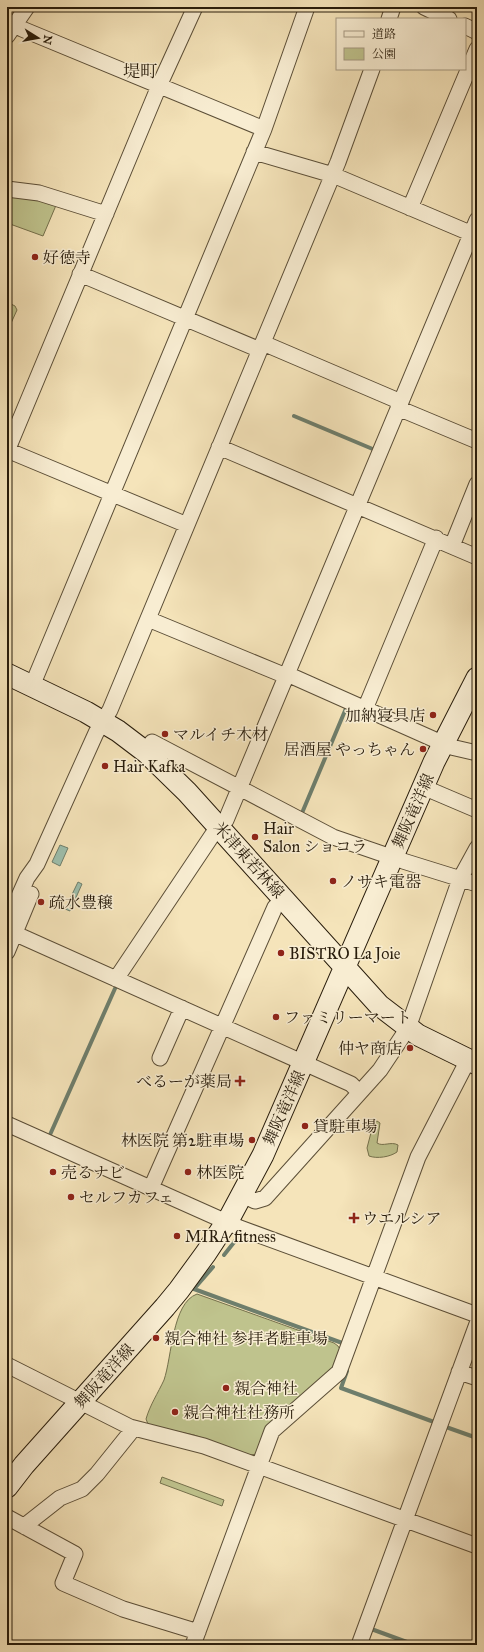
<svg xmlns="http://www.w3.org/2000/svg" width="484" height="1652" viewBox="0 0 484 1652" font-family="'IM FELL Great Primer','Noto Serif JP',serif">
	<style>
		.green { fill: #bfc38d; stroke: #74704c }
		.water { fill: #9dbfad; stroke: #6e7e6c }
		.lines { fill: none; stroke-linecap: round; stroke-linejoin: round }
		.stream { stroke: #6e7e6c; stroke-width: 4 }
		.street-casing { stroke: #5b4e37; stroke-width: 17 }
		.secondary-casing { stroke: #281c0b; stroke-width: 23 }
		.street { stroke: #f8edd2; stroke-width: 15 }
		.secondary { stroke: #f8edd2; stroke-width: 21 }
		.poi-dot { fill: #8f2418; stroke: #f8edd2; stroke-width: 1.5 }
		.labels { text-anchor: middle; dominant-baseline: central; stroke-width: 3; stroke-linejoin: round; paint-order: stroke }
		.poi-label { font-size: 16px; fill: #281c0b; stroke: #f8edd2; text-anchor: start }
		.street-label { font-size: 16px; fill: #281c0b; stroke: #f8edd2 }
		.neighbourhood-label { font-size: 17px; fill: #281c0b; stroke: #f8edd2 }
	</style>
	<rect width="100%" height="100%" fill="#f5e4ba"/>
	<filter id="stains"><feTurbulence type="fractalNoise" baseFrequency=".005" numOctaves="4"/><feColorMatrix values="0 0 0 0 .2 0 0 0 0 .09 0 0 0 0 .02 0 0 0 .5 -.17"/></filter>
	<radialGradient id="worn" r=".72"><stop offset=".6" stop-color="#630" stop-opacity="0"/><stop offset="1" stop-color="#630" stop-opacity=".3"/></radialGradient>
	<path class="green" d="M7 194 57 203 43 236 10 224 7 232Z
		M7 302 15 306 17 310 7 332Z
		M374 1121H377L380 1123 377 1143C383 1147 391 1141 398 1145L397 1152C390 1157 377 1159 369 1156L367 1148Z
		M197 1294 334 1343 338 1346 341 1351 338 1363 258 1454 249 1455 194 1435 153 1426 148 1424 146 1419C150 1405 158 1393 164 1380 172 1357 172 1303 197 1294Z
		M162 1477 224 1500 222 1506 160 1483Z"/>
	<path class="water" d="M60 845 68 848 60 866 52 862Z
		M78 882 82 884 70 911 65 909Z"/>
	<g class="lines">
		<path class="stream" d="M294 416 375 450
			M7 469 11 458
			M302 813 347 706
			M49 1137 117 984
			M224 1255 239 1236
			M213 1267 194 1289 345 1344
			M347 1371 341 1388 434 1422
			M446 1427 477 1438
			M374 1630 415 1645"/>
		<defs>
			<path id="street" d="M424 7 449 19
				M389 19 393 7
				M15 24 22 29 264 129
				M465 26 477 32
				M7 36 27 7
				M254 152 333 175 477 236
				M7 189 39 193 106 214
				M410 208 477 49
				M80 274 260 350
				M263 343 401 402
				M398 408 477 441
				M219 447 477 557
				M7 450 187 525
				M7 451 159 86 195 7
				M452 546 477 484
				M148 619 286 676
				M287 674 451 747 477 753
				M32 686 264 129 307 7
				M365 709 436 538
				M145 751 152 742 333 837 403 861 477 884
				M423 787 477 810
				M7 923 27 878 37 864 96 733 110 710 338 162 372 69
				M7 930 351 1084 359 1092
				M7 952 31 894
				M116 979 213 834 226 820 477 220
				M160 1058 182 1008
				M7 1124 240 1228 477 1315
				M151 1188 275 907 284 899
				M242 1195 255 1201 265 1198 380 1070 408 1028 460 879 477 848
				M7 1365 130 1427 204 1446 477 1546
				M459 1372 477 1378
				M7 1517 75 1554 63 1583 123 1609 198 1632
				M25 1527 27 1524 60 1498 82 1489 97 1474 134 1428
				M193 1645 272 1431 339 1372 418 1157 468 1060
				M359 1645 477 1324"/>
			<path id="secondary" d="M7 674 86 712 118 731 147 753 187 792 379 1005 418 1035 477 1064
				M7 1487 24 1465 165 1307 179 1290 206 1253 231 1215 263 1155 434 762 477 678"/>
		</defs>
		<use href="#street" class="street-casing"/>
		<use href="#secondary" class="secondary-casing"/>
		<use href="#street" class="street"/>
		<use href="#secondary" class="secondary"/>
	</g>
	<g class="poi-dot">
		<circle cx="35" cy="257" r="4"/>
		<circle cx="433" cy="715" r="4"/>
		<circle cx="165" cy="734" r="4"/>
		<circle cx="423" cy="749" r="4"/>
		<circle cx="105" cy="766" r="4"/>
		<circle cx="255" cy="837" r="4"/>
		<circle cx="333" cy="881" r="4"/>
		<circle cx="41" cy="902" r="4"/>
		<circle cx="281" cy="953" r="4"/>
		<circle cx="276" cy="1017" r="4"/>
		<circle cx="410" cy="1048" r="4"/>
		<path d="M238 1075h4v4h4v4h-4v4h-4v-4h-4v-4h4z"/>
		<circle cx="305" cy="1126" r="4"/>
		<circle cx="252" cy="1140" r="4"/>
		<circle cx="53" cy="1172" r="4"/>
		<circle cx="188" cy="1172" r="4"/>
		<circle cx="71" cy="1197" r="4"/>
		<path d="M352 1212h4v4h4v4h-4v4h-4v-4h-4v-4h4z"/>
		<circle cx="177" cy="1236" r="4"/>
		<circle cx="156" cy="1338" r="4"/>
		<circle cx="226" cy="1388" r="4"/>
		<circle cx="175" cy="1412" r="4"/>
	</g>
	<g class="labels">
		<g class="poi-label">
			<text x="43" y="257">好徳寺</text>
			<text x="425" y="715" text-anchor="end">加納寝具店</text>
			<text x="173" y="734">マルイチ木材</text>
			<text x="415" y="749" text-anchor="end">居酒屋 やっちゃん</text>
			<text x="113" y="766">Hair Kafka</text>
			<text x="263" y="828">Hair<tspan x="263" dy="18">Salon ショコラ</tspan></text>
			<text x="341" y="881">ノサキ電器</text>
			<text x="49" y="902">疏水豊穣</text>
			<text x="289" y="953">BISTRO La Joie</text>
			<text x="284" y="1017">ファミリーマート</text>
			<text x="402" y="1048" text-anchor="end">仲ヤ商店</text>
			<text x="232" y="1081" text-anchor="end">べるーが薬局</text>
			<text x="313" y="1126">貸駐車場</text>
			<text x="244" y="1140" text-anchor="end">林医院 第2駐車場</text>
			<text x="61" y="1172">売るナビ</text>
			<text x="196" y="1172">林医院</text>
			<text x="79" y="1197">セルフカフェ</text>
			<text x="362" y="1218">ウエルシア</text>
			<text x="185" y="1236">MIRA fitness</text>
			<text x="164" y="1338">親合神社 参拝者駐車場</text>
			<text x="234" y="1388">親合神社</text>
			<text x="183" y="1412">親合神社社務所</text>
		</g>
		<g class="street-label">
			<text transform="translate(413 811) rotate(-66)">舞阪竜洋線</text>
			<text transform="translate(249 860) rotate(48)">米津東若林線</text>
			<text transform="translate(284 1108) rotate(-66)">舞阪竜洋線</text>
			<text transform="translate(104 1376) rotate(-48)">舞阪竜洋線</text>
		</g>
		<g class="neighbourhood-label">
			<text x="140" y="71">堤町</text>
		</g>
	</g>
	<rect width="484" height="1652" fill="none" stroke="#f5e4ba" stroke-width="24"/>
	<rect x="8" y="8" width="468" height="1636" fill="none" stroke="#281c0b" stroke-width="2"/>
	<rect x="12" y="12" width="460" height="1628" fill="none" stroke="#281c0b"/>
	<rect x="336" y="18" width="130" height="52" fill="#f8edd2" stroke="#a59982"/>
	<rect x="344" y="31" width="20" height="6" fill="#f8edd2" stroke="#a59982"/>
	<text x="372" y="38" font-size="12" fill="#281c0b">道路</text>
	<rect x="344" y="48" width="20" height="12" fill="#bfc38d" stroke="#a59982"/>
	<text x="372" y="58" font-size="12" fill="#281c0b">公園</text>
	<g transform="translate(38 38) rotate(101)" stroke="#f8edd2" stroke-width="3" paint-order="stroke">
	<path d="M0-3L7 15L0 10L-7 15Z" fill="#281c0b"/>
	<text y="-6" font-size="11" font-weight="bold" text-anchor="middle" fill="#281c0b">N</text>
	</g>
	<rect width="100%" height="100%" filter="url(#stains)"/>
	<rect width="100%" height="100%" fill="url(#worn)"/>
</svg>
